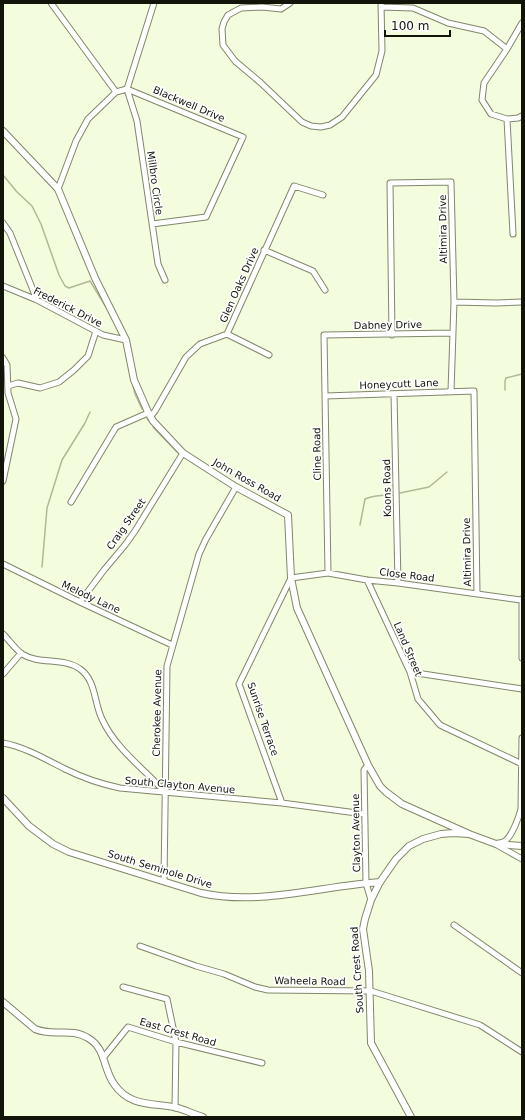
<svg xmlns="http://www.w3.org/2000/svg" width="525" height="1120" viewBox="0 0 525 1120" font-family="'DejaVu Sans',sans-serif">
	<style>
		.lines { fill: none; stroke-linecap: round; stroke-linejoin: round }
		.stream { stroke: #b0b995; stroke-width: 1.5 }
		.minor-casing { stroke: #80876b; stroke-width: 7 }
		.tertiary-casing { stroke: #80876b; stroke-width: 8 }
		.minor { stroke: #fff; stroke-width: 5 }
		.tertiary { stroke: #fff; stroke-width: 6 }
		.labels { text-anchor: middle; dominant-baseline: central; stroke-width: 3.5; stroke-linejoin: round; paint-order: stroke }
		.street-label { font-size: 10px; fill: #121409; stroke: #fff }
	</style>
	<rect width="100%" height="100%" fill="#f3fcdc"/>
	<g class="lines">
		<path class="stream" d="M3 175 17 192 32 206 41 224 59 275 65 286 69 288 90 281 106 307
			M126 355 135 394 142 409
			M505 390V381L506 378 522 374
			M147 418 149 421
			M153 427 177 452
			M400 493 429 487 447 472
			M360 525 365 499C374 495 383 495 392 495
			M42 567 47 508 62 460 85 423 90 412"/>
		<defs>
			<path id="minor" d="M51 3 116 92
				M290 3 281 9 262 7 241 8 228 15 224 22 222 29 223 45 235 61 261 83 302 122 311 126 321 127 330 125 342 117 376 75 382 51 381 3
				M381 7 413 8 448 23 484 31 507 49
				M522 23 507 49 484 83 482 100 491 114 507 119 518 118 522 116
				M127 89 243 137 206 217 152 224
				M127 89 137 121 158 264 165 280
				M507 119 513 234
				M58 189 76 141 88 119 116 92 127 89 154 3
				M3 223 10 233 37 300
				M264 250 313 271 325 290
				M3 286 37 300 103 335 126 340
				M454 302 496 303 522 302
				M227 334 269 355
				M392 335 390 183 451 182 454 302 451 391
				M3 358 7 365 8 393 16 419 3 481
				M8 386 18 383 40 388 59 382 74 370 88 356 96 331
				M394 394 398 583
				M325 396 474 391 477 594
				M151 416 155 411 186 357 200 344 227 334 294 186 323 195
				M71 502 116 427 148 413
				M3 564 80 602 172 645
				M328 573 324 335 453 333
				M367 580 410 672 418 699 440 725 522 764
				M522 599V658
				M80 602 104 570 125 545 135 531 183 453
				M3 634C9 640 15 649 22 654 39 665 64 657 80 669 96 680 94 703 102 719 115 748 144 769 165 792
				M410 672 522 689
				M3 674 21 653
				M3 743C25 747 45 759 65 769 83 778 101 784 120 788L282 803 364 814
				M368 765 364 770 366 883 371 900
				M282 803 239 684 291 578 328 573 367 580 398 583 521 600
				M498 843C499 843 504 842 505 841 512 836 519 817 521 809L522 738
				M497 845 522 859
				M164 881 167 666 199 554 206 539 236 487
				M454 925 522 973
				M140 946 196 966 224 974 255 987 268 990 371 991 480 1025 522 1052
				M123 987 167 999 176 1042 175 1108
				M103 1058 128 1027 176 1042 262 1063"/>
			<path id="tertiary" d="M3 131 58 189 95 278 126 340 134 380 148 412 153 421 183 453 236 487 288 515 291 578 297 608 368 765 380 786 386 792 402 804 469 834
				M3 798 29 826 53 844 69 852 201 893C260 906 321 886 380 882
				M3 1002 35 1029C53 1037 71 1027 88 1038 106 1048 103 1069 114 1084 129 1106 150 1103 174 1107 183 1109 193 1114 203 1117
				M411 1117 371 1043 369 971 363 929 365 919 371 900 380 882 396 859 409 846 423 839 441 834 453 833 469 834 496 844 522 846"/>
		</defs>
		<use href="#minor" class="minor-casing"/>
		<use href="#tertiary" class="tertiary-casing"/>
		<use href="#minor" class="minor"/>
		<use href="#tertiary" class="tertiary"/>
	</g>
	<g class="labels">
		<g class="street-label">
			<text transform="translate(189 104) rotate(23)">Blackwell Drive</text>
			<text transform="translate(155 183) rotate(82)">Millbro Circle</text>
			<text transform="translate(443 229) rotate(-91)">Altimira Drive</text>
			<text transform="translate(239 285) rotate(-66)">Glen Oaks Drive</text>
			<text transform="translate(68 307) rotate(27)">Frederick Drive</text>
			<text transform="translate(388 325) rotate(-1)">Dabney Drive</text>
			<text transform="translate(399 384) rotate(-2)">Honeycutt Lane</text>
			<text transform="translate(317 454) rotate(-91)">Cline Road</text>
			<text transform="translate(247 480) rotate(30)">John Ross Road</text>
			<text transform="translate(387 488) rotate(-91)">Koons Road</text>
			<text transform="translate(126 524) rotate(-55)">Craig Street</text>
			<text transform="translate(467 552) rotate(-91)">Altimira Drive</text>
			<text transform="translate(407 575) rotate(7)">Close Road</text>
			<text transform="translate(91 597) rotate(25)">Melody Lane</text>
			<text transform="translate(408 649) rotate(67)">Land Street</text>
			<text transform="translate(157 713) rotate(-89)">Cherokee Avenue</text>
			<text transform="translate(263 719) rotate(71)">Sunrise Terrace</text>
			<text transform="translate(180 785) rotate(5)">South Clayton Avenue</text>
			<text transform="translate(356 833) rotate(-91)">Clayton Avenue</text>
			<text transform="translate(160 869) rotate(17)">South Seminole Drive</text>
			<text transform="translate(357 970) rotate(-94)">South Crest Road</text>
			<text transform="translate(310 981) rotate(1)">Waheela Road</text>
			<text transform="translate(178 1032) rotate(16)">East Crest Road</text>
		</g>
	</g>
	<rect width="525" height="1120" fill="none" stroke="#121409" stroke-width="8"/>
	<path d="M385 30v6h65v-6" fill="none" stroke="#121409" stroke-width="2"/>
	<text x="391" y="30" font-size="12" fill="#121409" stroke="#ffffff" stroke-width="3" paint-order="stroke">100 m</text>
</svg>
